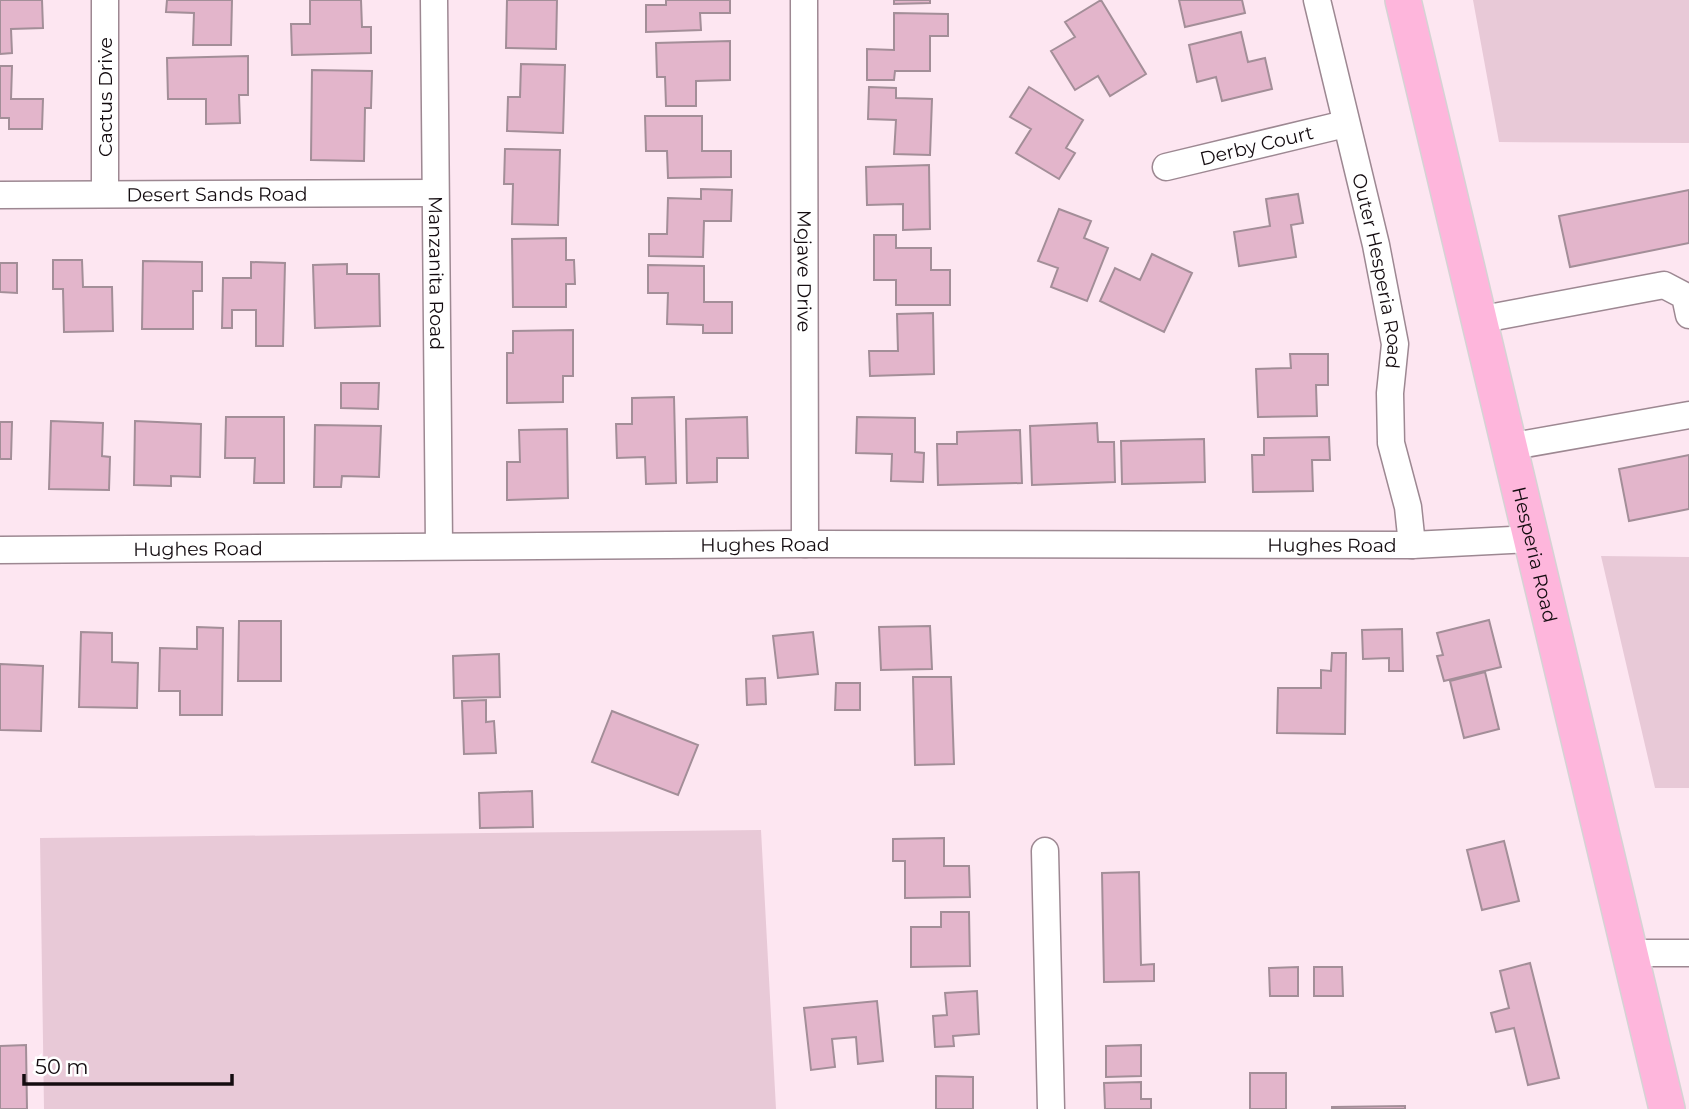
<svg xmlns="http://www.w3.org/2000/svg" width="1689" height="1109" viewBox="0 0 1689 1109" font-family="Montserrat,sans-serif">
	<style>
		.green { fill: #e8c9d7 }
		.building { fill: #e3b5cb; stroke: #a38e98; stroke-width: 2 }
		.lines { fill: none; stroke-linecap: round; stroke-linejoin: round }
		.minor-casing { stroke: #9d8892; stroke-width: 29 }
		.major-casing { stroke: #d5d3d4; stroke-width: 38 }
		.minor { stroke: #fff; stroke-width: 26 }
		.major { stroke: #feb6dc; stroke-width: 35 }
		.labels { text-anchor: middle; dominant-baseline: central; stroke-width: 6; stroke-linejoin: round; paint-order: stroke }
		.street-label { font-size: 19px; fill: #140c10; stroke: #fff }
	</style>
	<rect width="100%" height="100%" fill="#fde6f1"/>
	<path class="green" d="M1473 0H1689V143L1499 142Z
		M1601 556 1689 557V788H1655Z
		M761 830 776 1109H44L40 838Z"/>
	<path class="building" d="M0 0H42L43 28 11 29 12 53 0 54Z
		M167 0H232L231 45H193L194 13 166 12Z
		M310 0H361L362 27H371V53L292 55 291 24H310Z
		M507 0H557L556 49 506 48Z
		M666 0H730V13H700L701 30 646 32V5H666Z
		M894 0H930V3L894 4Z
		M1101 0 1146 74 1110 96 1098 76 1075 90 1051 51 1075 37 1065 22Z
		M1179 0H1242L1245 13 1185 27Z
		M894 13 948 14V36H930V71H895L894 80H867V49L894 50Z
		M1241 32 1248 62 1265 58 1272 89 1222 101 1216 77 1197 82 1189 45Z
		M730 41V80L696 81V106H666L665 77H657L656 43Z
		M248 56V95H239L240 123 206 124V99H168L167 58Z
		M521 64 565 65 563 133 507 131 508 97H520Z
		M0 66H12L11 99H43L42 129H9V118H0Z
		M312 70 372 71 371 108H365L364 161 311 160Z
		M869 87 896 88V98L932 99 930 155 894 154 896 120 868 119Z
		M1029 87 1083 120 1066 148 1075 153 1059 179 1016 153 1031 129 1010 117Z
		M645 116H702V151H731V177L668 178 667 151H646Z
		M505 149 560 150 558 225 512 224 513 184H504Z
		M929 165 930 229 903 230V204L867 205 866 167Z
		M701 189 732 190 731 221H704L703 257 649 256V234H667L668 198 701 199Z
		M1689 190V243L1570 267 1559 216Z
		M1298 194 1303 223 1291 225 1296 257 1239 266 1234 232 1270 226 1266 199Z
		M1059 209 1091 221 1084 238 1108 248 1087 301 1051 287 1058 268 1038 261Z
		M874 235H896V248H931V270H950V305H896V280H874Z
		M566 238V260H574L575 284H566V307H513L512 239Z
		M1152 254 1192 273 1164 332 1100 301 1115 268 1140 280Z
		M53 260H82L83 287H112L113 331 64 332 63 289H53Z
		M143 261 202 262V291H193V329H142Z
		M251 262 285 263 283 346H256V310H232V328H222L223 278H251Z
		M0 263H17V293L0 292Z
		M347 264V274H379L380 326 315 328 313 265Z
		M648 265 704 266V302H732V333H703V325L667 324 668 293H648Z
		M933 313 934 374 870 376 869 351H898L897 314Z
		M573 330V376H563V402L507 403V353H513V331Z
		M1290 354H1328V385H1316L1317 416 1258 417 1256 369 1291 368Z
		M341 383H379L378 409 341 408Z
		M674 397 676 483 646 484 645 457 617 458 616 424H632V398Z
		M226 417H284V483H254L255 458H225Z
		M747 417 748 458H717V482L687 483 686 419Z
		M857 417 915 418V452L924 453 923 482 891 481 892 454 856 453Z
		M51 421 103 423 102 456 110 457 109 490 49 489Z
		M135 421 201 424 200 477 171 476V486L134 485Z
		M0 422H12L11 459H0Z
		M1097 423 1098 442H1114L1115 482 1032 485 1030 426Z
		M315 425 381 426 379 477 342 476 341 487H314Z
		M567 429 568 498 507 500V462H520L519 430Z
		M1020 430 1022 483 938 485 937 444H957V432Z
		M1329 437 1330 460H1312L1313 491 1253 492 1252 455H1264V438Z
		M1204 439 1205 482 1122 484 1121 441Z
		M1689 455V509L1629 521 1619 469Z
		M1489 620 1501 667 1444 681 1437 656 1443 655 1437 633Z
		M239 621H281V681H238Z
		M930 626 932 669 881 670 879 627Z
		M197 627 223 628 222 715H180V691H159L160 648 197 649Z
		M1402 629 1403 671H1389V658L1363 659 1362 630Z
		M81 632 112 633V662L138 663 137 708 79 707Z
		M813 632 818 674 778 678 773 636Z
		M1332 653H1346L1345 734 1277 733 1278 688H1321V670L1331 671Z
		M499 654 500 697 454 698 453 656Z
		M0 664 43 666 41 731 0 730Z
		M1485 672 1499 729 1464 738 1450 681Z
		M913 677H951L954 764 915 765Z
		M765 678 766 704 747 705 746 679Z
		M836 683H860V710H835Z
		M486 700V722L494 721 496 753 464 754 462 701Z
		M612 711 698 745 678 795 592 762Z
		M532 791 533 827 480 828 479 793Z
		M944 838V866H969L970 897 905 898V861H893V839Z
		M1504 841 1519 901 1482 910 1467 850Z
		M1139 872 1141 965 1154 964V981L1104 982 1102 873Z
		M941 912H969L970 966 911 967V927H941Z
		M1530 963 1559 1078 1528 1085 1514 1028 1496 1032 1491 1013 1509 1008 1500 971Z
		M1298 967V996H1270L1269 968Z
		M1314 967H1342L1343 996H1314Z
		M977 991 979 1034 953 1036 954 1046 935 1047 933 1016 947 1015 945 993Z
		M877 1001 883 1061 858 1064 856 1037 832 1039 835 1067 811 1070 804 1008Z
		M26 1045 27 1109H0V1046Z
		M1141 1045V1076L1106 1077V1046Z
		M1250 1073H1286V1109H1250Z
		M936 1076 973 1077V1109H936Z
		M1141 1082V1099H1151V1109H1105L1104 1083Z
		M1405 1106V1109H1332V1107Z"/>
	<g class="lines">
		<defs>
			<g id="minor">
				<path id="s1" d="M434 0 439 546"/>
				<path id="s2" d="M804 0 805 544"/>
				<path id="s3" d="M1317 0 1376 245 1395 344 1390 393 1391 443 1408 507 1412 545"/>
				<path id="s4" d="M1166 167 1345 124"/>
				<path d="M105 194V0"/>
				<path id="s5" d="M0 195 434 193"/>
				<path d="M1478 320 1664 285 1685 296 1689 315"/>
				<path d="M1508 447 1689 415"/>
				<path id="s6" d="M0 550 805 544 1412 545 1531 539"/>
				<path d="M1045 851 1051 1109"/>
				<path d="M1632 953H1689"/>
			</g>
			<g id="major">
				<path id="s7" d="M1403 0 1667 1109"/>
			</g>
		</defs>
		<use href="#minor" class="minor-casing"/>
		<use href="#major" class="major-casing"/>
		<use href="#minor" class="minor"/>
		<use href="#major" class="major"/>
	</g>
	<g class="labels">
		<g class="street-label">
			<text transform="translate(105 97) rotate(-90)">Cactus Drive</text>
			<text stroke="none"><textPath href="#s4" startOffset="93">Derby Court</textPath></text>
			<text stroke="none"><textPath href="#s5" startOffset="217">Desert Sands Road</textPath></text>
			<text stroke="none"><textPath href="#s3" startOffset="278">Outer Hesperia Road</textPath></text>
			<text stroke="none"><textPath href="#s2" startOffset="271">Mojave Drive</textPath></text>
			<text stroke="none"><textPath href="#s1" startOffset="273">Manzanita Road</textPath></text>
			<text stroke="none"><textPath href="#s6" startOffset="765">Hughes Road</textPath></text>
			<text stroke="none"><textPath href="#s6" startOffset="1332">Hughes Road</textPath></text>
			<text stroke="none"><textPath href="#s6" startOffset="198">Hughes Road</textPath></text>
			<text stroke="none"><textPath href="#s7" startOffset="570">Hesperia Road</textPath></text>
		</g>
	</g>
	<path d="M24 1074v10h208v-10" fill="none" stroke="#140c10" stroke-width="3.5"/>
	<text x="35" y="1074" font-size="21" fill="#140c10" stroke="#ffffff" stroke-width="5" paint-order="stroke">50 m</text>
</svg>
